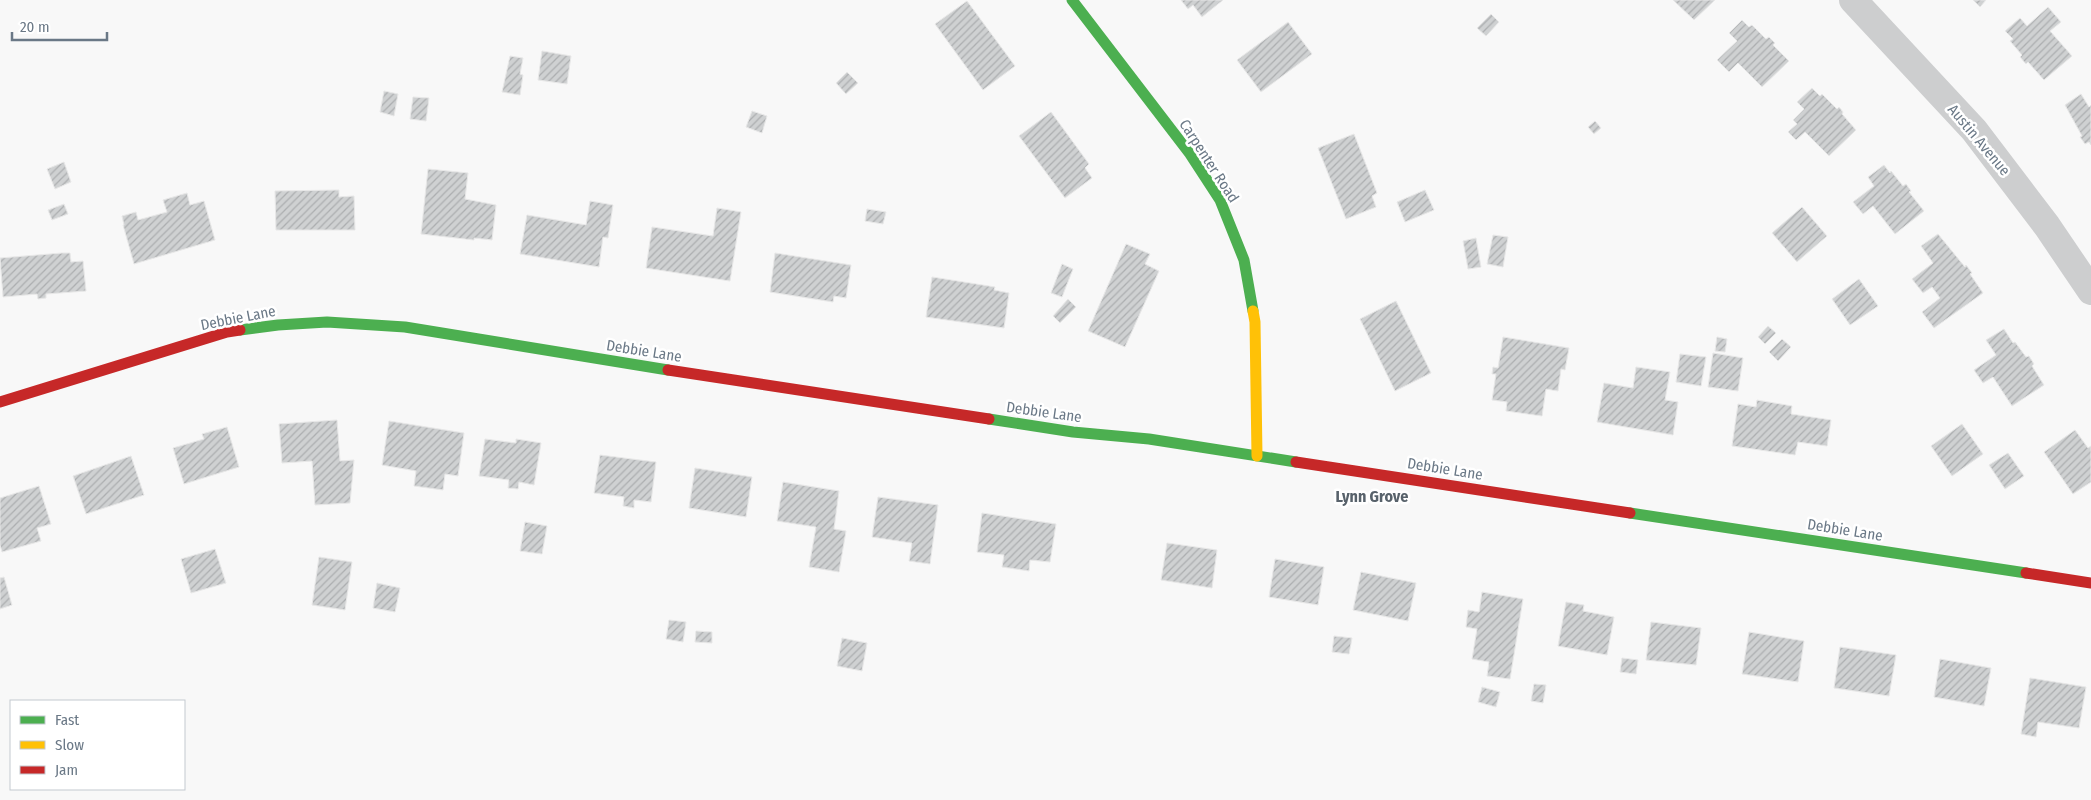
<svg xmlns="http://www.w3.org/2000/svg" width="2091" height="800" viewBox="0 0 2091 800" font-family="'Fira Sans Condensed',sans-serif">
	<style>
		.building { fill: url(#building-hatch); stroke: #e8e8e8 }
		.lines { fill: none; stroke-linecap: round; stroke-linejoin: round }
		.street { stroke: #cdcecf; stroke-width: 28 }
		.fast { stroke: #4caf50; stroke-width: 11 }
		.slow { stroke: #ffc107; stroke-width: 11 }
		.jam { stroke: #c62828; stroke-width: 11 }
		.labels { text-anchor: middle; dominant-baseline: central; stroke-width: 5; stroke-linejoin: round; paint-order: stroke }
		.street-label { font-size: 15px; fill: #6a7886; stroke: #fff }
		.neighbourhood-label { font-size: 16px; font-weight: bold; fill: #58626b; stroke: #fff }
	</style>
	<defs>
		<pattern id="building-hatch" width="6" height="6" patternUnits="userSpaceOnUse" patternTransform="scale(1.25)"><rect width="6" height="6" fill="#cfd1d2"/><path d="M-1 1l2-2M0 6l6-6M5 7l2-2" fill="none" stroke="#acaeb0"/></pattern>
	</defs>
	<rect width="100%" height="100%" fill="#f8f8f8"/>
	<path class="building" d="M1181 0H1223L1202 17 1193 5 1188 9Z
		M1673 0H1715L1694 20Z
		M1973 0H1986L1980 7Z
		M967 1 1015 66 983 90 935 24Z
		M2048 7 2061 22 2050 31 2072 56 2044 80 2028 62 2026 64 2020 57 2022 55 2010 41 2013 39 2005 31 2020 18 2027 26Z
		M1491 14 1499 22 1486 36 1477 28Z
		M1742 20 1749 27 1752 25 1766 39 1769 37 1775 43 1773 45 1789 61 1762 87 1738 63 1729 72 1717 60 1737 41 1729 33Z
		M1288 22 1312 54 1261 92 1237 60Z
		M542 51 571 56 567 84 538 80Z
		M510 56 523 58 520 74 523 75 520 95 502 92Z
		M847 72 858 83 846 94 836 83Z
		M1812 88 1820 96 1822 94 1837 109 1839 107 1843 112 1842 114 1856 130 1829 156 1805 132 1796 140 1788 132 1797 124 1793 120 1804 109 1797 102Z
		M384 91 398 94 394 116 380 112Z
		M2081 94 2089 107 2091 105V145L2089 142 2085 144 2080 137 2082 136 2065 105Z
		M413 97 429 98 426 121 410 119Z
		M752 111 767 116 762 133 746 127Z
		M1051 112 1089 164 1085 168 1092 178 1065 198 1019 136Z
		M1595 121 1601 128 1594 134 1588 127Z
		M1354 134 1377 193 1372 196 1376 207 1346 219 1318 148Z
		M64 162 71 182 55 189 47 169Z
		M1884 165 1890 173 1891 171 1903 186 1906 184 1911 191 1909 192 1924 211 1895 234 1873 206 1863 214 1853 202 1874 186 1868 177Z
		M428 169 468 173 465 199 496 205 492 240 474 238V240L421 234Z
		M339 190V197L354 196 355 230H276L275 191Z
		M1425 190 1434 210 1405 222 1397 202Z
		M187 193 190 205 204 201 215 240 134 264 123 225H124L122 216 136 212 138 220 167 212 163 200Z
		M590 201 613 205 608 238 603 237 599 267 520 254 527 215 586 225Z
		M64 204 68 214 52 220 48 210Z
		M1802 207 1827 236 1797 262 1772 233Z
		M717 208 741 212 730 281 646 268 652 227 713 236Z
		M867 209 886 212 883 224 865 221Z
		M1938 234 1965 267 1966 265 1972 273 1970 274 1983 293 1934 328 1922 312 1940 298 1932 287 1923 293 1912 279 1933 263 1921 246Z
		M1493 235 1508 237 1503 267 1487 264Z
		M1476 238 1481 267 1468 269 1463 241Z
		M1126 244 1150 254 1145 264 1159 271 1125 347 1088 331Z
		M62 253H70L71 262 83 261 86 291 46 294V298L38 299 37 294 3 297 0 258Z
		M775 253 851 265 846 298 834 296 833 302 770 292Z
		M1062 264 1073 269 1062 297 1051 293Z
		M932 277 995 287 994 290 1009 293 1004 328 926 317Z
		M1859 279 1878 306 1850 325 1832 299Z
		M1068 299 1076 307 1060 323 1053 316Z
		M1396 301 1431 373 1395 391 1360 319Z
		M1768 326 1776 333 1765 344 1758 337Z
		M2004 329 2013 343 2015 342 2026 357 2029 356 2034 364 2032 366 2044 385 2012 406 1993 377 1983 383 1974 370 1996 355 1986 340Z
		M1503 337 1569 348 1565 370 1561 369 1558 391 1546 389 1542 416 1506 411 1507 402 1492 400 1496 374H1492L1493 367 1498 368Z
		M1717 337 1727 339 1725 352 1715 351Z
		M1782 339 1791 347 1778 361 1769 352Z
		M1713 353 1743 358 1738 391 1708 387Z
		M1680 354 1706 357 1701 386 1676 382Z
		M1636 367 1670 372 1665 400 1678 402 1673 435 1597 422 1604 383 1633 388Z
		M1757 400 1792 406 1791 414 1831 420 1827 446 1798 442 1795 455 1732 446 1738 404 1756 407Z
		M337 420 340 461 354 460 350 503 315 505 312 461 282 463 279 424Z
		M389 421 464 433 458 476 445 474 443 490 414 486 416 471 382 465Z
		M1962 424 1983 454 1952 476 1931 446Z
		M227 427 239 467 184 484 173 448 204 439 202 434Z
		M2075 430 2088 448 2091 446V482L2073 494 2044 452Z
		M485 439 516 443V439L541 443 534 485 519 482 518 489 508 488 509 480 479 476Z
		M2008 453 2024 476 2005 489 1989 465Z
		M600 455 656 462 651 502 634 500V508L623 506 624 497 594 493Z
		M131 456 144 495 86 514 73 476Z
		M695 468 752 477 746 517 689 508Z
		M783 482 839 491 834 529 846 531 839 572 809 567 816 527 777 521Z
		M39 486 51 524 37 528 41 541 2 552 0 545V498Z
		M878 497 938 505 930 564 909 561 912 543 872 537Z
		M982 513 1056 524 1050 562 1030 560 1029 571 1002 567 1004 555 977 552Z
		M525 522 547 526 542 554 520 551Z
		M1167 543 1217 550 1212 588 1161 580Z
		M215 549 226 583 191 593 181 559Z
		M319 557 352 562 345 610 312 605Z
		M1275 559 1324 567 1318 605 1269 597Z
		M1361 572 1416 583 1408 621 1353 610Z
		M4 577 12 605 0 609V578Z
		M377 583 400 588 395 612 373 608Z
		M1482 592 1523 599 1510 679 1487 676 1489 662 1472 659 1477 629 1466 627 1468 610 1479 612Z
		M1566 602 1584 605 1583 611 1614 617 1607 655 1558 646Z
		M669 620 686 622 683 642 666 639Z
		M1651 622 1701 628 1696 665 1646 660Z
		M696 631 712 632V643L695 642Z
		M1749 632 1804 641 1798 682 1742 674Z
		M1334 636 1352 638 1349 654 1332 652Z
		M842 638 867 643 862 671 837 666Z
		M1840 647 1896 655 1889 696 1834 688Z
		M1622 658 1638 660 1636 674 1620 672Z
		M1940 659 1991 668 1984 706 1934 697Z
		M2030 678 2086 687 2079 728 2038 722 2036 737 2021 734Z
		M1534 684 1546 685 1543 703 1531 701Z
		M1482 687 1500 692 1496 707 1478 702Z"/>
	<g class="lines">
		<path class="street" d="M1853 0 1974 130 2047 226 2091 291"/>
		<path class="fast" d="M1072 0 1190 154 1220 200 1244 260 1253 311
			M240 330 278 325 327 322 405 327 668 370
			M989 419 1073 432 1149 439 1296 462
			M1630 513 2026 573"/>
		<path class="slow" d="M1253 311 1255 322 1257 456"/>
		<path class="jam" d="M668 370 989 419
			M0 402 227 332 240 330
			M1296 462 1630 513
			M2026 573 2091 583"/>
	</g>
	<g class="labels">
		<g class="street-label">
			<text transform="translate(1979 140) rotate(50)">Austin Avenue</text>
			<text transform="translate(1209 161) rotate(57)">Carpenter Road</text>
			<text transform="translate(238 318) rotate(-11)">Debbie Lane</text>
			<text transform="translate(644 351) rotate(9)">Debbie Lane</text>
			<text transform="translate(1044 412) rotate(8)">Debbie Lane</text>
			<text transform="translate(1445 469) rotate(9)">Debbie Lane</text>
			<text transform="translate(1845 530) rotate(9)">Debbie Lane</text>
		</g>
		<g class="neighbourhood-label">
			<text x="1372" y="496">Lynn Grove</text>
		</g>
	</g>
	<rect x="10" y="700" width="175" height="90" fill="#ffffff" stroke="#c3c9cf"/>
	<rect x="20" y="716" width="25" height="8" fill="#4caf50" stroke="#c3c9cf"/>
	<text x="55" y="725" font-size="15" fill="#6a7886">Fast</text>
	<rect x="20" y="741" width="25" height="8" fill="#ffc107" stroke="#c3c9cf"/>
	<text x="55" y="750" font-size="15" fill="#6a7886">Slow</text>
	<rect x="20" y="766" width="25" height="8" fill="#c62828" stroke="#c3c9cf"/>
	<text x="55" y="775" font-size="15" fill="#6a7886">Jam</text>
	<path d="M12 32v8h95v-8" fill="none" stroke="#6a7886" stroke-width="2.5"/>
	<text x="20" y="32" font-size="15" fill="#6a7886" stroke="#ffffff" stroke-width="4" paint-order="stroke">20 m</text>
</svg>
